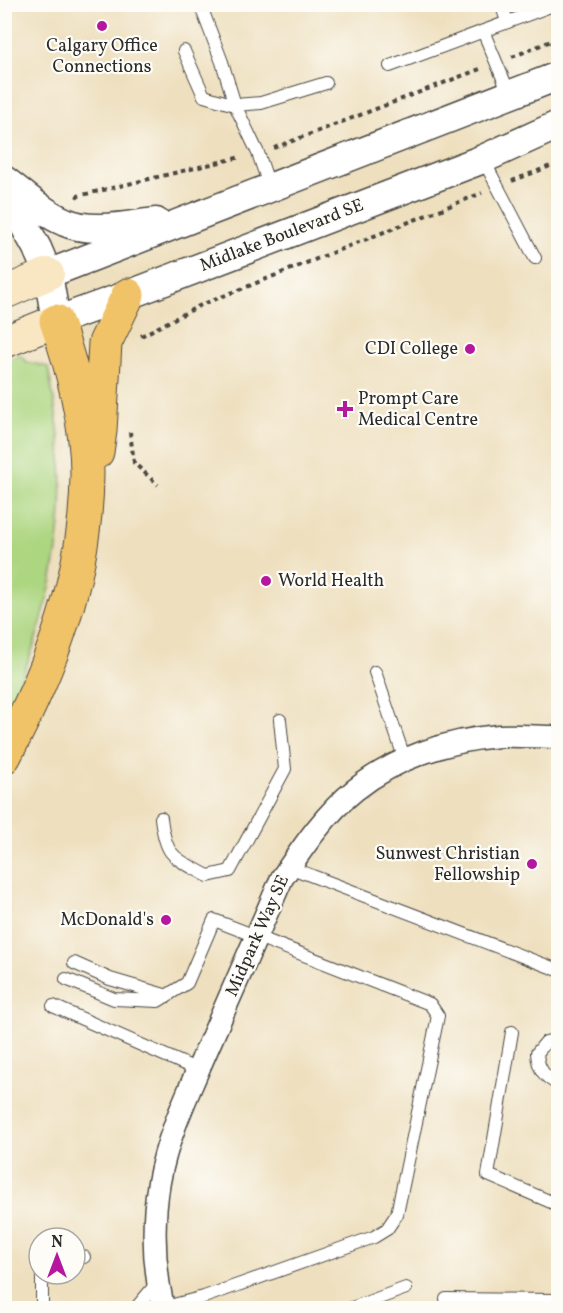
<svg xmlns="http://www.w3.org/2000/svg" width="563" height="1313" viewBox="0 0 563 1313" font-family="Vollkorn,serif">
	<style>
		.green { fill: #add681; stroke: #6c8056; stroke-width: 1.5 }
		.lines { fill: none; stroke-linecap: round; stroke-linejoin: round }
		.service-casing { stroke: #484641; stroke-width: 14 }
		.minor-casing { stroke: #484641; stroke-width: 25 }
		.tertiary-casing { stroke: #484641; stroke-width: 31 }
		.secondary-casing { stroke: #484641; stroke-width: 34 }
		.motorway-casing { stroke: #484641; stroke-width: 35 }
		.path { stroke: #484641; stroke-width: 4; stroke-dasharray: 4.5 4.5; stroke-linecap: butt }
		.service { stroke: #fff; stroke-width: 12 }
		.minor { stroke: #fff; stroke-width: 22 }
		.tertiary { stroke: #fff; stroke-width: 28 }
		.secondary { stroke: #f9e7c3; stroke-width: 32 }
		.motorway { stroke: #f1c369; stroke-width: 33 }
		.poi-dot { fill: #b5179e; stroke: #fdfcf7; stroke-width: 2 }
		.labels { text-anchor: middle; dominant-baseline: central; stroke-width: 4.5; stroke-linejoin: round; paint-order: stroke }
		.poi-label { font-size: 18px; fill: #2b2b2b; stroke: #fdfcf7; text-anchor: end }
		.street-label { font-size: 18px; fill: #2b2b2b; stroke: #fdfcf7 }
	</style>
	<rect width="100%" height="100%" fill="#fdfcf7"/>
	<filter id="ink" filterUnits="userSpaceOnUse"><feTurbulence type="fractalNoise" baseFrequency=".0167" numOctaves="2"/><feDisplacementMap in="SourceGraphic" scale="12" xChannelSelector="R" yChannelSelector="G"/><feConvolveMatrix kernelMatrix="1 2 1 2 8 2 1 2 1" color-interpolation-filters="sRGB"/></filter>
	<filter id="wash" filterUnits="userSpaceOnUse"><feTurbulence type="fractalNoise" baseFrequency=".008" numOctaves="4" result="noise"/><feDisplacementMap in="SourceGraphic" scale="24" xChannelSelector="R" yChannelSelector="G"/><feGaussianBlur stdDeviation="1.35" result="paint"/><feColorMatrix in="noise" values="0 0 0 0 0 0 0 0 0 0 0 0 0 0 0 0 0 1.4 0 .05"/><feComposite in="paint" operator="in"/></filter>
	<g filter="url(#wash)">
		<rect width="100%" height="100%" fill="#eedfbe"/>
		<path class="green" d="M20 355 27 362 48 367C52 389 56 412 59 435 70 530 47 630 5 714L4 361Z"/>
	</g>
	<g filter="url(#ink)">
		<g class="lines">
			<defs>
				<path id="service" d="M200 4 222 62 235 105 261 103 326 83
					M501 4 507 21
					M483 31 510 95
					M184 51 204 96 235 105 258 153 270 188
					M390 66 556 4
					M483 159 535 258
					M375 672 405 760
					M161 818C166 859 174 857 208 876L230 871 285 769 280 720
					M289 867 558 970
					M74 963 110 979 168 996
					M66 979 114 999 158 1001 187 983 214 920 430 1004 438 1016 397 1214 387 1229 374 1237 204 1297 162 1308
					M53 1006 198 1070
					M512 1032 488 1175 558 1205
					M558 1039 546 1042 537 1053C538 1069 544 1077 558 1084
					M75 1258 84 1257
					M446 1299 558 1300
					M42 1308V1274
					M136 1308 157 1283
					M352 1308 406 1288"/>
				<path id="minor" d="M163 1308C154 1268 152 1223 159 1182 167 1136 189 1091 207 1049 232 992 257 935 282 878 303 847 325 814 355 790 395 758 448 740 499 736 518 735 539 737 558 737"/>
				<path id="tertiary" d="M4 180C23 194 43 213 65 222 92 234 128 225 156 222
					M4 189 37 248 48 274 56 321
					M48 274 558 76
					M56 321 128 295 483 159 558 125"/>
				<path id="secondary" d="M4 293 48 274
					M4 342 56 321"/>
				<path id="motorway" d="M97 452 100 431 105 343 128 295
					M4 757C51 669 87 574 87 473 87 426 72 365 56 321"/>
			</defs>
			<use href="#service" class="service-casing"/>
			<use href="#minor" class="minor-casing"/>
			<use href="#tertiary" class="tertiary-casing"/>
			<use href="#secondary" class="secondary-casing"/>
			<use href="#motorway" class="motorway-casing"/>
			<path class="path" d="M512 57 558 38
				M274 148 480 69
				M512 181 558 163
				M77 198 78 196 241 157
				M141 336 201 305 482 193
				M130 432 134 463 158 485"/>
			<use href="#service" class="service"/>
			<use href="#minor" class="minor"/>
			<use href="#tertiary" class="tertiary"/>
			<use href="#secondary" class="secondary"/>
			<use href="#motorway" class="motorway"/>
		</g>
	</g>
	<g class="poi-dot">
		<circle cx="102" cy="26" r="6"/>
		<circle cx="470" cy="349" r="6"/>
		<path d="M342 400h6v6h6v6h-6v6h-6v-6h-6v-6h6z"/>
		<circle cx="266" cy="581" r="6"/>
		<circle cx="532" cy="864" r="6"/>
		<circle cx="166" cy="920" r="6"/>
	</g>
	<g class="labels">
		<g class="poi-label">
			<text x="102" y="46" text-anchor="middle">Calgary Office<tspan x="102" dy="21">Connections</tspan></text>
			<text x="458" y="349">CDI College</text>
			<text x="358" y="399" text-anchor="start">Prompt Care<tspan x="358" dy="21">Medical Centre</tspan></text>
			<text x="278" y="581" text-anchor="start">World Health</text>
			<text x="520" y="854">Sunwest Christian<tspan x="520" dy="21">Fellowship</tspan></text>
			<text x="154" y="920">McDonald's</text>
		</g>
		<g class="street-label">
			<text transform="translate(282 236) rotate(-21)">Midlake Boulevard SE</text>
			<text transform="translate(258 936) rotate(-66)">Midpark Way SE</text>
		</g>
	</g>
	<rect width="563" height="1313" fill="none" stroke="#fdfcf7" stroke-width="24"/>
	<g transform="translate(57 1256)"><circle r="28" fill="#fdfcf7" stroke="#a9a8a5" stroke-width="1.5"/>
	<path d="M0-4.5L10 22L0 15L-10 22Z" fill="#b5179e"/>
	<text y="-9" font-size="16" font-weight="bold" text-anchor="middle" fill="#2b2b2b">N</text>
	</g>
</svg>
